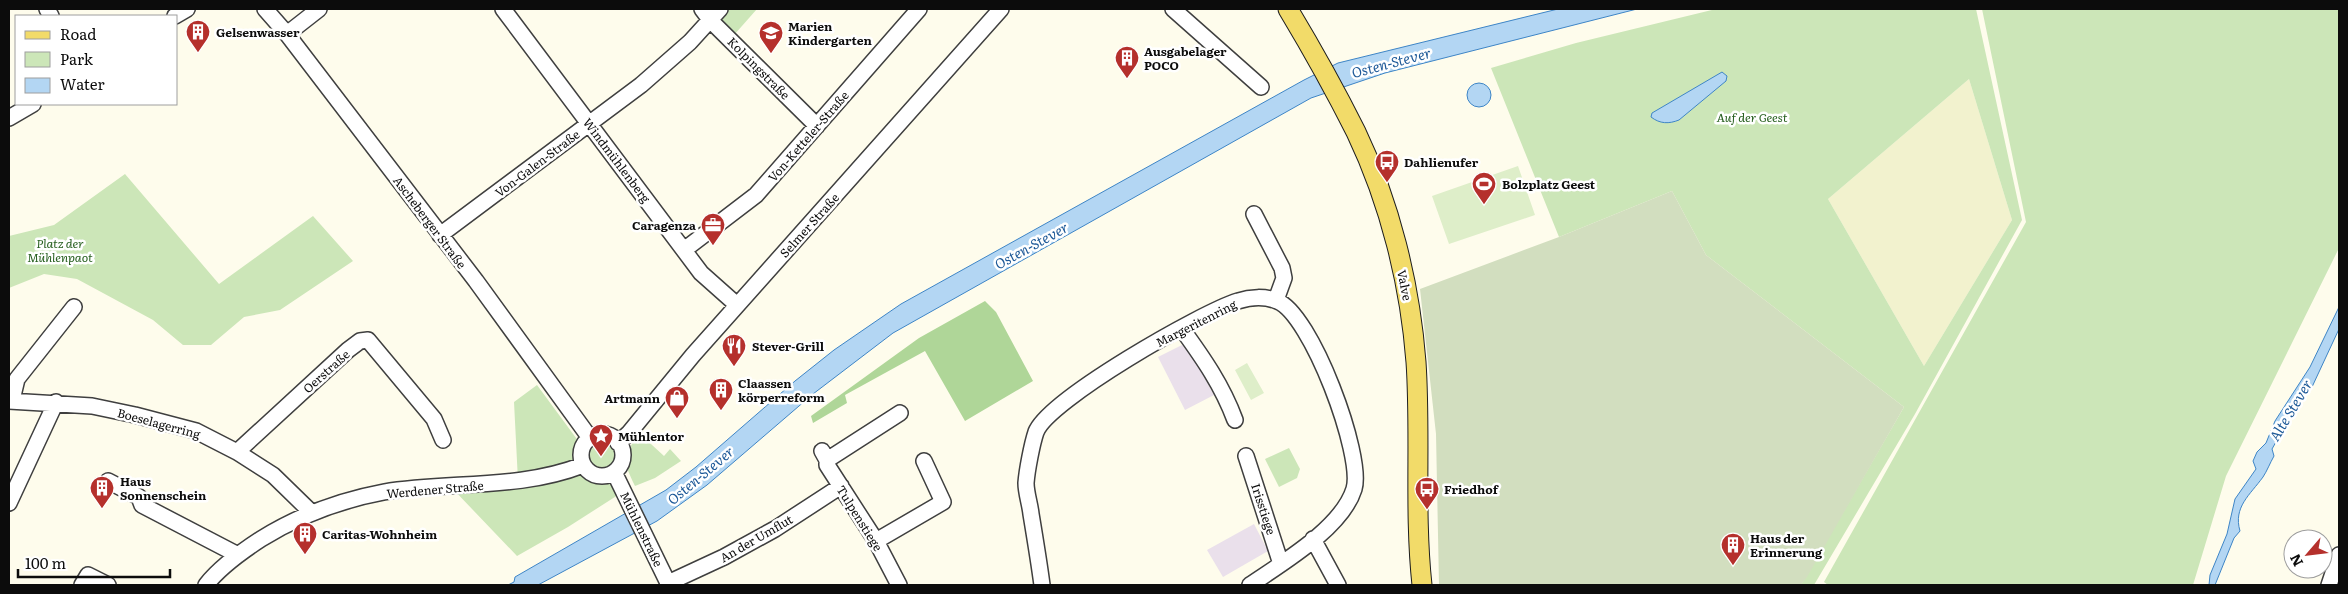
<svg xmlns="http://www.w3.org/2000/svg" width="2348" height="594" viewBox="0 0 2348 594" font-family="Literata,serif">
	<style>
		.industrial { fill: #eae0eb }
		.farmland { fill: #f2f2ce }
		.green { fill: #cce6b8; fill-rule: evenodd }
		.forest { fill: #afd698 }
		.cemetery { fill: #d2debf }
		.pitch { fill: #deeec9 }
		.water { fill: #b3d6f3; stroke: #3e85c6 }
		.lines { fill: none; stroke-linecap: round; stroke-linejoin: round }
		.minor-casing { stroke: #3f3f3f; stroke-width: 18 }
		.major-casing { stroke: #1d1d1d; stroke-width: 21 }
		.minor { stroke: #fff; stroke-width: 15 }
		.major { stroke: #f2db69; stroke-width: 19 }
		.labels { text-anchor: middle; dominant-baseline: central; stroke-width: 5; stroke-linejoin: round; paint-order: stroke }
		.poi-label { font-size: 12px; font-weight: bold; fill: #0c0c0c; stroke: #fff; text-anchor: start }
		.street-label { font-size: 12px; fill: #0c0c0c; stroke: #fff }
		.park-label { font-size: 12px; font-style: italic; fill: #286020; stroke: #fff }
		.water-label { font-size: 14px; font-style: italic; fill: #1c5897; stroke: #fff }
	</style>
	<rect width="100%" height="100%" fill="#fefcec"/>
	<path class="industrial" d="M1186 343 1214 395 1185 410 1158 357Z
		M1254 524 1268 551 1223 577 1207 550Z"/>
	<path class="farmland" d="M1969 79 2012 220 1924 366 1828 199Z"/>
	<path class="green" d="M726 9H757L734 35 717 20Z
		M1716 9H1976L2022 220 1915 414 1814 585H1801L1904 407 1706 255 1672 191 1559 237 1491 68 1576 43ZM1969 79 2012 220 1924 366 1828 199Z
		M1982 9H2339V248L2226 476 2193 585H1828L1824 582 2026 222Z
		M125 174 219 284 313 216 353 261 280 310 244 317 211 345H183L153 320 77 279 44 274 9 288V236L54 225Z
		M537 385 579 442C568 467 585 482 610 482L618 495 568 527 517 556 451 487 518 481 514 402Z
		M639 433 664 456 670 449 681 461 655 478 635 486C622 460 623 457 639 433Z
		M587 456a15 15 0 1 1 30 0a15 15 0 1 1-30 0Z
		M1289 448 1300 469 1297 478 1279 487 1265 459Z"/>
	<path class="forest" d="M985 301 996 312 1033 381 965 421 925 351 845 395 847 403 813 423 811 416 919 338Z"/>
	<path class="cemetery" d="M1672 191 1706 255 1904 407 1807 577 1801 585H1439L1436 434 1420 289 1559 237Z"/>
	<path class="pitch" d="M1518 166 1535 215 1449 244 1432 196Z
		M1247 363 1264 393 1251 400 1235 370Z"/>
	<path class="water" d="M1558 9H1637L1385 73 1311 98 893 333 813 394 707 485 657 521 538 585H508L514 582 515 577 666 490 696 467 795 381 834 350 901 304 1304 80 1338 63Z
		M1722 72 1727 76 1726 81 1679 120C1669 124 1660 124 1651 117L1652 113Z
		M1467 95a12 12 0 1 1 24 0a12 12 0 1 1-24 0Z
		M2339 307V329L2312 387 2302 396 2272 449 2274 456C2270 463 2267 471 2263 477 2250 495 2233 507 2240 531L2234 538 2215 585H2209L2210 575 2227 534 2235 499 2256 469 2253 461 2257 452 2266 443 2275 421 2310 367Z"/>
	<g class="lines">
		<defs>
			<path id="minor" d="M47 9 51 16
				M265 9 287 34 476 281 590 438
				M503 9 701 273 737 305
				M702 9 711 21 817 126
				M1173 9 1261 87
				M175 16 187 9
				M287 34 319 9
				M9 118 33 104
				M1254 214 1282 268 1284 278 1276 300
				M440 235 641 85 690 42 720 9
				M684 250 756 195 919 9
				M1182 329C1203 358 1222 385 1235 420
				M12 400 17 379 74 307
				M9 401 92 406 135 415 196 431 237 452 273 475 311 512
				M581 455a21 21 0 1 1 42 0a21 21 0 1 1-42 0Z
				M618 443 629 433 693 355 1001 9
				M822 451 827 460V465L876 541 899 585
				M237 452 348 350 360 341 368 340 434 419 443 440
				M1246 456 1281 564
				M827 460 900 413
				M614 472 669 585
				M108 481 139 497 142 505 238 555
				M9 503 56 402
				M1313 539 1338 585
				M876 541 943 502 924 461
				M668 583 724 557 775 529 841 486
				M82 585 88 575 108 585
				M206 585C220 567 241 552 261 539 298 516 341 500 384 492 451 481 519 490 583 465
				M1042 585C1039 562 1035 538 1031 514 1030 504 1026 493 1026 483 1027 470 1032 444 1036 432 1048 400 1202 312 1238 301 1250 297 1265 296 1277 301 1311 313 1364 456 1354 489 1342 528 1282 563 1250 585
				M2329 585 2339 555"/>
			<path id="major" d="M1288 9C1312 49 1335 90 1356 132 1390 203 1410 284 1416 362 1421 436 1414 511 1422 585"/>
		</defs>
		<use href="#minor" class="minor-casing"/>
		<use href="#major" class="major-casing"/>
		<use href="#minor" class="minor"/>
		<use href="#major" class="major"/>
	</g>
	<defs>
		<symbol id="building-pin" viewBox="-11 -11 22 30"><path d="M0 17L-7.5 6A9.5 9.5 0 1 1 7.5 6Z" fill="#b5302c" stroke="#fff"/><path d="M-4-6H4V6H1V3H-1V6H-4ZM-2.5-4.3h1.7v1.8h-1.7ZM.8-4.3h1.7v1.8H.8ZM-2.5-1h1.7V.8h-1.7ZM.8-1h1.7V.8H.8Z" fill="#fff"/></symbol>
		<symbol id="school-pin" viewBox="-11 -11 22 30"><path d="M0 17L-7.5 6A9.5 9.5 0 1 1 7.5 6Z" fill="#b5302c" stroke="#fff"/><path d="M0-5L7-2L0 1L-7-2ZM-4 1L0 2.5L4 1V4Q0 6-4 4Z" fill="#fff"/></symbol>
		<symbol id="bus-pin" viewBox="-11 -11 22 30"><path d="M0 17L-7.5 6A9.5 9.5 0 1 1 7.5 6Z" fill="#b5302c" stroke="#fff"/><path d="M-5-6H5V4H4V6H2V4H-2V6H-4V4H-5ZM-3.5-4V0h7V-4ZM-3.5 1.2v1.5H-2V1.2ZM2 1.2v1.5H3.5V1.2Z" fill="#fff"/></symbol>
		<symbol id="stadium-pin" viewBox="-11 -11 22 30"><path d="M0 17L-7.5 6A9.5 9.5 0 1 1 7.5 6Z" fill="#b5302c" stroke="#fff"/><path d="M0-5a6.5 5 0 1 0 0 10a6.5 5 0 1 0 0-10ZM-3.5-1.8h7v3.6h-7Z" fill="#fff"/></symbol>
		<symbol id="office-pin" viewBox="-11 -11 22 30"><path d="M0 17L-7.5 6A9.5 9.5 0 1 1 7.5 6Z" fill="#b5302c" stroke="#fff"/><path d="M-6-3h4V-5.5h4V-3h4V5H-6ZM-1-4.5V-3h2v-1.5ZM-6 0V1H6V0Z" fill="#fff"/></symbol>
		<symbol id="restaurant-pin" viewBox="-11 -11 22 30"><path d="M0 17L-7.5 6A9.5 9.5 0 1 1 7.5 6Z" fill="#b5302c" stroke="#fff"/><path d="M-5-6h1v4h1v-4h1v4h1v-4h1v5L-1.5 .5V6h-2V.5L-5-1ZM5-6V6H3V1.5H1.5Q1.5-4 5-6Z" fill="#fff"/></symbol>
		<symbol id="shop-pin" viewBox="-11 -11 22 30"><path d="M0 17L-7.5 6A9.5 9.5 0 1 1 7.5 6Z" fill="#b5302c" stroke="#fff"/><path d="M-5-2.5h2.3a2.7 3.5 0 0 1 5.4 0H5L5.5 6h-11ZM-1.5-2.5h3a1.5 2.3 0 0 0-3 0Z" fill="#fff"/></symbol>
		<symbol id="sight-pin" viewBox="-11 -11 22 30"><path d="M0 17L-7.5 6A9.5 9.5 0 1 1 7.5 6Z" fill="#b5302c" stroke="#fff"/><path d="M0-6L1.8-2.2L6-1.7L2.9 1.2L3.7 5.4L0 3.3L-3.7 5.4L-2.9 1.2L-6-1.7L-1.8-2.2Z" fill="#fff"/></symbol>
	</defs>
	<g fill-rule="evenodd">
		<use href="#building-pin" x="184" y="18" width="28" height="38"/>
		<use href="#school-pin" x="757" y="19" width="28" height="38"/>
		<use href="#building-pin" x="1113" y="44" width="28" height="38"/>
		<use href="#bus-pin" x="1373" y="148" width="28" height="38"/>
		<use href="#stadium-pin" x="1470" y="170" width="28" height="38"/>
		<use href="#office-pin" x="699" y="211" width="28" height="38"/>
		<use href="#restaurant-pin" x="720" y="332" width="28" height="38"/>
		<use href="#building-pin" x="707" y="376" width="28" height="38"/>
		<use href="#shop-pin" x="663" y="384" width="28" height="38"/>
		<use href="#sight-pin" x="587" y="422" width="28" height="38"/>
		<use href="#building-pin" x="88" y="474" width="28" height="38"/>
		<use href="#bus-pin" x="1413" y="475" width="28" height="38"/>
		<use href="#building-pin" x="291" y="520" width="28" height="38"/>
		<use href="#building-pin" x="1719" y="531" width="28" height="38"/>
	</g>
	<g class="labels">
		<g class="poi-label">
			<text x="788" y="26">Marien<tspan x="788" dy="14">Kindergarten</tspan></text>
			<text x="216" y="32">Gelsenwasser</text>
			<text x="1144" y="51">Ausgabelager<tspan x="1144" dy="14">POCO</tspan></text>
			<text x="1404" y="162">Dahlienufer</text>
			<text x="1502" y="184">Bolzplatz Geest</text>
			<text x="696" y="225" text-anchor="end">Caragenza</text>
			<text x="752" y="346">Stever-Grill</text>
			<text x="738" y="383">Claassen<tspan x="738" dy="14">körperreform</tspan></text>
			<text x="660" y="398" text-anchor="end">Artmann</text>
			<text x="618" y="436">Mühlentor</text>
			<text x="120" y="481">Haus<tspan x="120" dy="14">Sonnenschein</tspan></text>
			<text x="1444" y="489">Friedhof</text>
			<text x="322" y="534">Caritas-Wohnheim</text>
			<text x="1750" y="538">Haus der<tspan x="1750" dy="14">Erinnerung</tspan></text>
		</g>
		<g class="street-label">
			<text transform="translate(759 68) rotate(45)">Kolpingstraße</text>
			<text transform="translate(808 136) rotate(-49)">Von-Ketteler-Straße</text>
			<text transform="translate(617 160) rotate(53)">Windmühlenberg</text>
			<text transform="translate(537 163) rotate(-37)">Von-Galen-Straße</text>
			<text transform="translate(430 222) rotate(53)">Ascheberger Straße</text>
			<text transform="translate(809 225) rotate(-48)">Selmer Straße</text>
			<text transform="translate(1405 285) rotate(79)">Valve</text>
			<text transform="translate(1196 323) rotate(-27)">Margeritenring</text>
			<text transform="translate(326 371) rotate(-42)">Oerstraße</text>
			<text transform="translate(159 423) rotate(15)">Boeselagerring</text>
			<text transform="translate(435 489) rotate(-5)">Werdener Straße</text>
			<text transform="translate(1264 509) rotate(72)">Irisstiege</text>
			<text transform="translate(860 518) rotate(58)">Tulpenstiege</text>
			<text transform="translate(642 529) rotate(64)">Mühlenstraße</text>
			<text transform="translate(756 538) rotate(-30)">An der Umflut</text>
		</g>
		<g class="park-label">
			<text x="1752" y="117">Auf der Geest</text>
			<text x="60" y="243">Platz der<tspan x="60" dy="14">Mühlenpaot</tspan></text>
		</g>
		<g class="water-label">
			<text transform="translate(1391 62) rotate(-15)">Osten-Stever</text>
			<text transform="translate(1031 245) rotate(-29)">Osten-Stever</text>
			<text transform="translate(2290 410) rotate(-59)">Alte Stever</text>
			<text transform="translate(700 475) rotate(-40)">Osten-Stever</text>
		</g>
	</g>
	<rect width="2348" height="594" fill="none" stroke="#0c0c0c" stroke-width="20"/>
	<rect x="15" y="15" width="162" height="90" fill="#ffffff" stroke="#9e9e9e"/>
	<rect x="25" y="31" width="25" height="8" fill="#f2db69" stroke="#9e9e9e"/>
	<text x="60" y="40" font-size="15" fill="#0c0c0c">Road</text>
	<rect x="25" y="52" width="25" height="15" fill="#cce6b8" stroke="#9e9e9e"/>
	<text x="60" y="65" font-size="15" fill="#0c0c0c">Park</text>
	<rect x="25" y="78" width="25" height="15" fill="#b3d6f3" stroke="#9e9e9e"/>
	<text x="60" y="90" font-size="15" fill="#0c0c0c">Water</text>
	<g transform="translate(2308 554) rotate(242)"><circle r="24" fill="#ffffff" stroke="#9e9e9e"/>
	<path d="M0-4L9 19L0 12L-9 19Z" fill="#b5302c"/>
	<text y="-8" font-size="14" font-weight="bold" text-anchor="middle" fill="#0c0c0c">N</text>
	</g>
	<path d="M18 569v8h152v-8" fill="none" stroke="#0c0c0c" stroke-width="2.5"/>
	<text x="25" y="569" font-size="15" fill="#0c0c0c" stroke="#ffffff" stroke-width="4" paint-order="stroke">100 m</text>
</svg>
